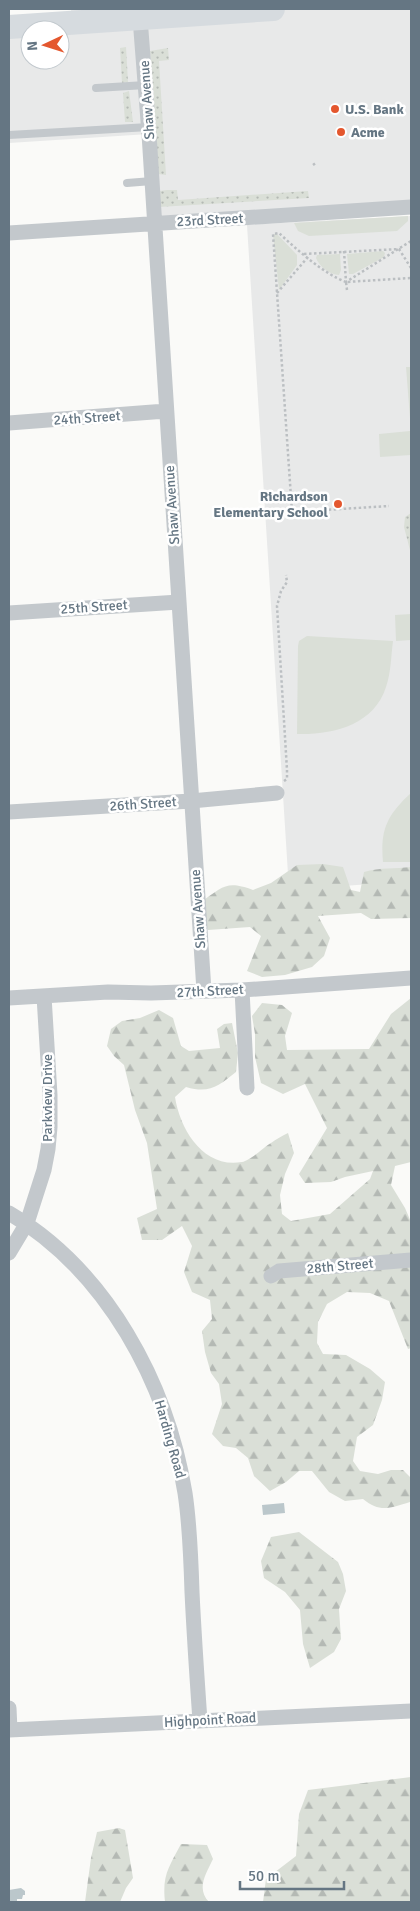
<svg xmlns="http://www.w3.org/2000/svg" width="420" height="1911" viewBox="0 0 420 1911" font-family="Signika,sans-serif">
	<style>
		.built { fill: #e8e9e9; fill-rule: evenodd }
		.grass { fill: #dadfd7 }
		.forest { fill: url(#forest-firs) }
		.park { fill: url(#park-dots) }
		.water { fill: #bbc7cb }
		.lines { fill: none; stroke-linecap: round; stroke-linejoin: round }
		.path { stroke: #bbbfc2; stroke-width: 2.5; stroke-dasharray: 2.5 2.5; stroke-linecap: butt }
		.lane { stroke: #c3c8cc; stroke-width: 8 }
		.street { stroke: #c3c8cc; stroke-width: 15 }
		.primary { stroke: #d6dbdf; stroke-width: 24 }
		.poi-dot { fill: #e4572e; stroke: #fff; stroke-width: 2 }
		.labels { text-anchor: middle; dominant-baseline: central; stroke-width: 5; stroke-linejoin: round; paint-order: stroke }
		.street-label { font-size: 14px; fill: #657683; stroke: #fff }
		.poi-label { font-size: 14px; font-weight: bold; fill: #657683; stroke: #fff; text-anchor: start }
	</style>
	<defs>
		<pattern id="forest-firs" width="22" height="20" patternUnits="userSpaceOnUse" patternTransform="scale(1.25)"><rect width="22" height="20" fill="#dadfd7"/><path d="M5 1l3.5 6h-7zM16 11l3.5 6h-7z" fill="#b4b9b4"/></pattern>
		<pattern id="park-dots" width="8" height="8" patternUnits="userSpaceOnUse" patternTransform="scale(1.25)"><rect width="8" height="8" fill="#dadfd7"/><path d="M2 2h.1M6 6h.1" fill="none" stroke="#b4b9b4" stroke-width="1.8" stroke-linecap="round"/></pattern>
	</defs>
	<rect width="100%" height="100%" fill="#fafaf8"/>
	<path class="built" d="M71 9H411V207L154 223 149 134 9 143V27L71 22ZM30 30H60V60H30Z
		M411 216V881L289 890 247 225Z"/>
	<path class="grass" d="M408 216V221L397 231 309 236 298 231 294 223Z
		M276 233 297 255V265L279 290 273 235Z
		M383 251 385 253 384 257 353 274H349L347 254Z
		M340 254 341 270 339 275C330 275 319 266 316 258L317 255Z
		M406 367H411V418H410Z
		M410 428H411V455L380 457 379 434 410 431Z
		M411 614V640L396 641 395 615Z
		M307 636 393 641C391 656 391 673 386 687 374 725 333 735 297 734L298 646 299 641Z
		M411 793V862H383C380 830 387 815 411 793Z"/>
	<path class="forest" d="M323 864 343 867 351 890 360 892 364 872C380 867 395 869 411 867V918L371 919 361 913 318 916 330 938 324 956 312 967 285 975 262 977 247 971 261 936 250 927 208 930 201 916V902C223 887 226 880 253 890L271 883 297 865Z
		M411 998V1162L395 1166 391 1185 405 1208 411 1222V1348L408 1349 389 1301 370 1293 347 1292 327 1304 318 1322 317 1343 323 1354 346 1355 370 1369 385 1382 382 1400 373 1425 357 1437 353 1461 360 1471 378 1474 391 1470H403L411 1478 410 1502C390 1508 380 1513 363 1499L345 1501 329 1492 312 1471H299L286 1482 270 1491 254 1476 248 1458 236 1448 223 1446 212 1434 222 1404 219 1384 211 1373 205 1352 202 1331 212 1319 210 1300 192 1292 184 1272 192 1246 182 1226 162 1240H142L137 1218 157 1209 147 1143 135 1110 124 1065 114 1056 107 1046 111 1029 122 1021 140 1018 159 1010 173 1018 181 1046 189 1051 220 1048 217 1029 224 1024 232 1023 238 1053 236 1072C218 1086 210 1094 186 1087L175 1097C180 1130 204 1169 242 1162 250 1161 264 1147 271 1143 276 1139 282 1136 288 1133L294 1153 285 1174 280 1195 282 1214 291 1221 330 1214 370 1179 373 1171 345 1177 331 1182 305 1183 299 1174 327 1128 305 1084 283 1094 261 1083 255 1057V1034L252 1016 262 1003 282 1005 292 1013 285 1036 287 1050 369 1049 391 1014Z
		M299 1532 338 1562 343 1574 346 1591 339 1609 341 1639 334 1652 310 1668 303 1644 300 1610 285 1592 264 1578 261 1561 271 1537Z
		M411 1777V1902H263L266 1879 296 1856 299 1814 308 1790Z
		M119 1828 125 1830 133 1878 126 1888 120 1902H85L91 1858 97 1832Z
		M181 1844 207 1845 213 1859C206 1874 196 1888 209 1902H165C162 1875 169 1867 181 1844Z"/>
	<path class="park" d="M126 47 128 82 122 83 120 48Z
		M168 48 169 60 159 61 166 175 158 174 150 51Z
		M129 91 133 122H125L123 93Z
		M167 190H177L178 200 308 191 309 198 159 207V191Z
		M411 513V554L404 527 405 517Z"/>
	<path class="water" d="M284 1503 285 1513 263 1515 262 1505Z
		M21 1888 25 1891V1895H23L22 1899H17V1902H9V1890Z"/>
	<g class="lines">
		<path class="path" d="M313 165 317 162
			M344 251 346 282 411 241
			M304 254 399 249 411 268
			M346 282C324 274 296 249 279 233L273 234 292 512 389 506
			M347 290 346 282 411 278
			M277 293 308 257
			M284 781 287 779V770L277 606 281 591 287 582 286 575"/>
		<path class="lane" d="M96 88 146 85
			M9 135 149 127
			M127 183 152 181"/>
		<path class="street" d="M140 18 149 134 204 991
			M9 233 411 207
			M9 423 166 411
			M9 613 179 602
			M9 812 191 801 277 793
			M242 990 247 1088
			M9 998 108 992 151 993 242 990 411 978
			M9 1213C107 1271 167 1383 185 1493 190 1526 191 1559 192 1592 194 1635 197 1678 200 1721
			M9 1253 27 1223 44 1170 48 1149 50 1127V1095L44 996
			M271 1276 279 1271 411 1260
			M9 1708 10 1730
			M9 1730 411 1711"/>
		<path class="primary" d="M9 27 273 9"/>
	</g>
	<g class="poi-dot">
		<circle cx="335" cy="109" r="5"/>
		<circle cx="341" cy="132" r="5"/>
		<circle cx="338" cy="504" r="5"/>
	</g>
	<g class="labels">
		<g class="street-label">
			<text transform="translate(147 100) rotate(-94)">Shaw Avenue</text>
			<text transform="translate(210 220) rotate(-3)">23rd Street</text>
			<text transform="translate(87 418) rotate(-4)">24th Street</text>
			<text transform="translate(172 505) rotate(-94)">Shaw Avenue</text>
			<text transform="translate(94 607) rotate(-4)">25th Street</text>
			<text transform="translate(143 804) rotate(-4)">26th Street</text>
			<text transform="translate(198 909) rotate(-94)">Shaw Avenue</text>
			<text transform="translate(210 991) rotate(-3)">27th Street</text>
			<text transform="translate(47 1098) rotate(-90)">Parkview Drive</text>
			<text transform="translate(340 1266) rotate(-5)">28th Street</text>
			<text transform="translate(170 1439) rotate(74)">Harding Road</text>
			<text transform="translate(210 1720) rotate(-3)">Highpoint Road</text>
		</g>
		<g class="poi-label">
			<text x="345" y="109">U.S. Bank</text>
			<text x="351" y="132">Acme</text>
			<text x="328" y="496" text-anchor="end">Richardson<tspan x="328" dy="16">Elementary School</tspan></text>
		</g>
	</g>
	<rect width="420" height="1911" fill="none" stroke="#657683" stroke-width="20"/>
	<g transform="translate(45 45) rotate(266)"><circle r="24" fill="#ffffff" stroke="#c1c8cd"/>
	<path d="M0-4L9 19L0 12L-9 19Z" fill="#e4572e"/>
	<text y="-8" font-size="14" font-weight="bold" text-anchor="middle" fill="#657683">N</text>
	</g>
	<path d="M240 1881v8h104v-8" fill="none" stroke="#657683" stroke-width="2.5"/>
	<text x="248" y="1881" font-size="15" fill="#657683" stroke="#ffffff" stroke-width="4" paint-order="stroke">50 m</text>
</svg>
